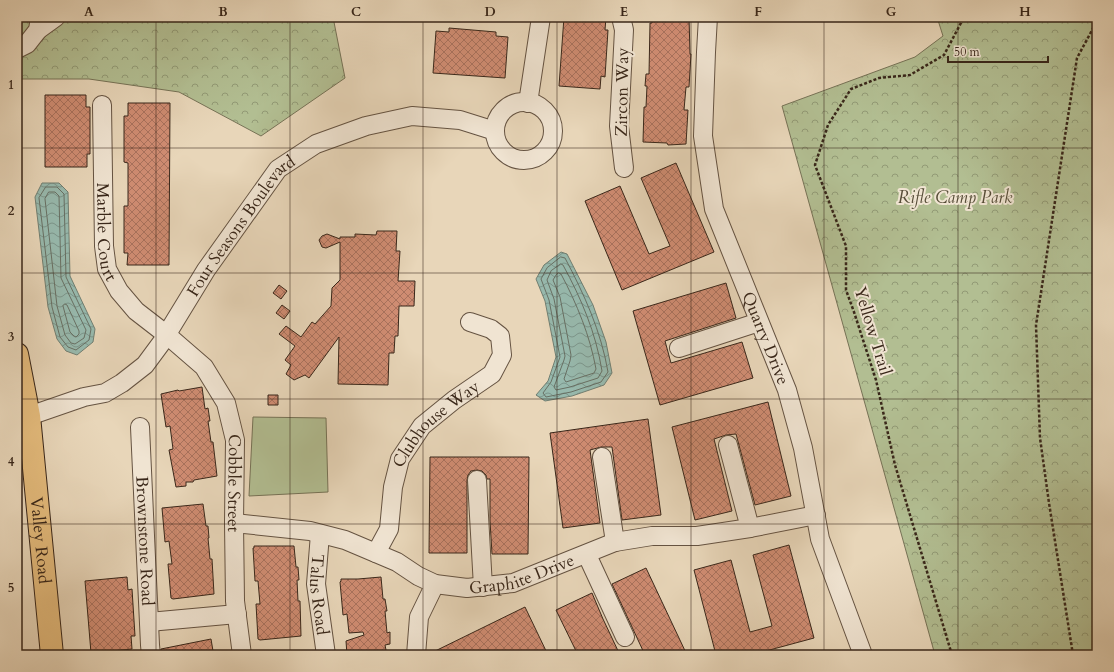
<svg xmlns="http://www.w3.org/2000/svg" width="1114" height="672" viewBox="0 0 1114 672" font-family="Cardo,serif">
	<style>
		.forest { fill: url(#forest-crowns); stroke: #767256 }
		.pitch { fill: #b2be92; stroke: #767256 }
		.water { fill: url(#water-waves); stroke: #717f72 }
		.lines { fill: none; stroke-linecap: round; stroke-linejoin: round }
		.shore { stroke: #687064; stroke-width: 1 }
		.building { fill: url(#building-cross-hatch); stroke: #39271a }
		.minor-casing { stroke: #655342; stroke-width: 20 }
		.major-casing { stroke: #39271a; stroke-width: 24 }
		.path { stroke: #39271a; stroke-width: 2.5; stroke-dasharray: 3 2; stroke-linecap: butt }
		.minor { stroke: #f0e4d2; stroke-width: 18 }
		.major { stroke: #e4bb7c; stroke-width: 22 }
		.grid { fill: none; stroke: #39271a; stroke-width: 1; stroke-opacity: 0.55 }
		.labels { text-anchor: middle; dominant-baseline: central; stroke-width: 4; stroke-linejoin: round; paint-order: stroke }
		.street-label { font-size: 17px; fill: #39271a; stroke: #f0e4d2 }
		.park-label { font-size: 17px; font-style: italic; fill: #574d38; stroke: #f0e4d2 }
		.neatline { fill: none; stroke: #39271a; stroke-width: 1.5 }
		.grid-label { font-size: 13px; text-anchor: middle; font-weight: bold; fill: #39271a }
	</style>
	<defs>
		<pattern id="forest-crowns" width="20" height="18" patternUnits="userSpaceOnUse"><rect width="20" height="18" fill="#b2be92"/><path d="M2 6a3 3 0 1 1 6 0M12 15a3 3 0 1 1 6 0" fill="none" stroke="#929a76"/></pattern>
		<pattern id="water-waves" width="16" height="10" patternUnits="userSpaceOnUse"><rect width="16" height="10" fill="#97b9ad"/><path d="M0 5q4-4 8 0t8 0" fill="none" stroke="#7c968c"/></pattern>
		<pattern id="building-cross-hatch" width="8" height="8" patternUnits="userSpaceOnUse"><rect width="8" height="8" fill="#cf8c72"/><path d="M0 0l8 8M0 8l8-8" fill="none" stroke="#a9725d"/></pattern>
	</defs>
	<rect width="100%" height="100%" fill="#e8d6b9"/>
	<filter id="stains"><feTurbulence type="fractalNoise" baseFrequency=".005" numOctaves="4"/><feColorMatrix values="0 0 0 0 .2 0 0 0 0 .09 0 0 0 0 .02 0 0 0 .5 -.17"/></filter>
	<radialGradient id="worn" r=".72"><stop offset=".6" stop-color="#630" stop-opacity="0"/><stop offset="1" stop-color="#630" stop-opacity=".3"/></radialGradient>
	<path class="forest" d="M17 17H333L345 78 261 136 179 92 89 79H17Z
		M937 17H1097V655H935L782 106 915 57 943 36Z"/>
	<path class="pitch" d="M253 417 326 418 328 492 249 496Z"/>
	<path class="water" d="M42 183H59L68 192 70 276 95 329 93 342 77 355 66 351 57 339 48 307 35 197Z
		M561 252 567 254 593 305 606 342 612 373 604 385 572 396 545 401 536 395 548 381 556 357 545 301 536 279 544 265Z"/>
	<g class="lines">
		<path class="shore" d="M46 187H57L64 194 66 277 91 329 89 340 76 350 68 347 60 337 52 307 39 198Z
			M49 192H55L59 196 61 278 86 330 84 338 75 344 71 343 65 335 57 306 45 199Z
			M561 257 565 258C584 294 601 331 608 372L601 382 571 392 546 397 543 393 551 382 560 357 549 300 541 279 547 268Z
			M561 264 563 265C581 298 596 333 602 371L598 378 570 387 556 390 554 387 564 360 565 356 554 299 547 280 551 271Z
			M559 273 561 274C577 304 590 336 596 369L594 373 566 382 564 379 570 361 571 355 560 297 553 280 556 275Z
			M65 304 67 305 79 331V334L76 337 74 336 70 332 63 306Z"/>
	</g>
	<path class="building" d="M564 17H606L605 30H608L605 77 601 76 600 89 559 86Z
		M652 17H689L690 54H691L689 87H686L684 110H688L686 144 668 145 667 143 643 142 644 107H646L647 86H645L646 74H649L650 23H652Z
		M449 28 496 32V36L508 37 505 78 433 73 436 31 449 32Z
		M45 95H86V107H90V154H87V167H45Z
		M128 103H170L169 265H127L128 253H124V206H128V163L124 162V116H128Z
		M676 163 714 252 622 290 585 201 620 186 649 254 670 246 641 178Z
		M377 231H397L396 251H400L398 281H415L414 306H399L398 336H395L394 353H389L388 385 338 384 339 337 309 378 305 375 294 380 286 374 291 365 285 360 295 346 279 334 286 326 301 337 312 322 315 324 331 306 332 288 340 280V242L326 248 322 247 319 240 322 236 327 234 340 239V237H355V234L376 235Z
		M726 283 736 318 665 341 671 363 742 342 753 378 660 405 633 311Z
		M279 285 287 291 281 299 273 293Z
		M282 305 290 311 284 319 276 313Z
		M202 387 205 409 208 408 210 421H208L211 442H213L217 476 194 480 193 482H186V486L176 487 169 450 173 449 170 426 166 427 161 394 178 390 179 391Z
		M268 395H278V405H268Z
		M768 402 791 496 755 505 736 434 726 435 714 439 732 511 695 520 672 427Z
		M648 419 661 515 622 520 612 447H601L590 450 600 523 563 528 550 433Z
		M430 457H529L528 554H492L490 521V479H487L486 475 482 471 477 470 471 471 468 475 467 480V553H429Z
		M203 504 206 526H208L209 538H208L210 559H212L214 594 173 599 171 598 168 564H172L169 541 165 542 162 508Z
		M789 545 814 638 751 655H716L694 570 731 560 750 632 772 626 753 555Z
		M254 546H294L296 567H298L299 580H297L298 601H300L301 636 260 640 258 639 256 604H260L258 581H255L253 548H254Z
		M646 568 687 655H645L612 584Z
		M127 577 128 590 132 589 135 636H131L132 649 91 653 85 581Z
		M381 577 383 599H385L387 611H385L387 633 390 632V644L385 645 387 655H347L346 641 364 635 363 632 349 633 347 614 343 615 340 582 341 581V579H358Z
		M592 593 603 619 620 655H578L556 610Z
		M525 607 548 655H523L522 651 514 655H427Z
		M211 639 213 651 212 652 213 655H161V649Z"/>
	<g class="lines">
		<defs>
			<g id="minor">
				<path d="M621 17 624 30 619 126 624 168"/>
				<path id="s1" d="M708 17 706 52 703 136 714 209 787 390 803 448 820 539 863 655"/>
				<path d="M38 30 56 17"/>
				<path d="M17 49 27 44 38 30 40 17"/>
				<circle cx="524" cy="131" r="29"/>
				<path d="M528 103 541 17"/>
				<path id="s2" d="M102 105 104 246 107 269 119 291 136 311 167 335 204 367 226 403 235 440 234 523 235 601 242 655"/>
				<path d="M679 348 759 322"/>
				<path id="s3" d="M17 417 29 416 84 397 105 393 122 383 145 365 162 342 206 270 278 169 316 144 366 126 412 116 460 120 495 131"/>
				<path id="s4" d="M140 427 150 645 151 655"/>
				<path d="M728 445 750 528"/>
				<path d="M602 457 615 542"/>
				<path d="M477 480 483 587"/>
				<path id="s5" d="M234 523 310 531 345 540 397 562 418 576 435 584 467 588 513 583 615 542 652 536H697L750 528 816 515"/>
				<path id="s6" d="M320 534 316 584 326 655"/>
				<path id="s7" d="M376 553 389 529 393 487 400 459 422 426 454 400 492 374 502 355 500 336 491 329 470 322"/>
				<path d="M587 555 625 637"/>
				<path d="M149 622 237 614"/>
				<path d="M416 655 419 617 435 584"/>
			</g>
			<g id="major">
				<path id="s8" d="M17 354 29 416 52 655"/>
			</g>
		</defs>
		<use href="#minor" class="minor-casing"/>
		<use href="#major" class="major-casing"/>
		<path class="path" d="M952 655 895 465 876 380 854 312 846 290V246L815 165 828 125 851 89 879 78 910 75 944 55 962 21V17
			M1073 655 1049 503 1040 438 1036 325 1077 58 1097 21"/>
		<use href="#minor" class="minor"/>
		<use href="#major" class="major"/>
	</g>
	<path class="grid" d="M156 17V655M290 17V655M423 17V655M557 17V655M691 17V655M824 17V655M958 17V655M17 148H1097M17 273H1097M17 399H1097M17 524H1097"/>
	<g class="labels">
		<g class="street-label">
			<text transform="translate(622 92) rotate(-89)">Zircon Way</text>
			<text stroke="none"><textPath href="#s3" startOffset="310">Four Seasons Boulevard</textPath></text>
			<text stroke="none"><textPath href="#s2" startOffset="127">Marble Court</textPath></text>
			<text transform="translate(873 331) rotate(73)">Yellow Trail</text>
			<text stroke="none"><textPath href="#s1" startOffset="332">Quarry Drive</textPath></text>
			<text stroke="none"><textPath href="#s7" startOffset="149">Clubhouse Way</textPath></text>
			<text stroke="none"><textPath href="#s2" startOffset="427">Cobble Street</textPath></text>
			<text stroke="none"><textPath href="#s8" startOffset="188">Valley Road</textPath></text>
			<text stroke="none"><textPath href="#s4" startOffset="114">Brownstone Road</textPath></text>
			<text stroke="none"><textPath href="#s5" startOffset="302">Graphite Drive</textPath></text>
			<text stroke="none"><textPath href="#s6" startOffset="61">Talus Road</textPath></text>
		</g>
		<g class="park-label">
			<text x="955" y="197">Rifle Camp Park</text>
		</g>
	</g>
	<rect width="1114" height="672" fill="none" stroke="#e8d6b9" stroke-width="44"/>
	<path d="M948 56v6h100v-6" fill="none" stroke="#39271a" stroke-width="2"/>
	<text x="954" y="56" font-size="12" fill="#39271a" stroke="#f0e4d2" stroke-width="3" paint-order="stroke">50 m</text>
	<rect x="22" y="22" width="1070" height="628" class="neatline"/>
	<g class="grid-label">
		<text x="89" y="16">A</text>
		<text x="223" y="16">B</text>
		<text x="356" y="16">C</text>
		<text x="490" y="16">D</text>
		<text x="624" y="16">E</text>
		<text x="758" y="16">F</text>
		<text x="891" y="16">G</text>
		<text x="1025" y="16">H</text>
		<text x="11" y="89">1</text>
		<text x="11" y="215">2</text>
		<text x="11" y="341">3</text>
		<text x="11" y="466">4</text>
		<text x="11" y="592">5</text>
	</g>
	<rect width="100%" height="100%" filter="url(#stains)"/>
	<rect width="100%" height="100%" fill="url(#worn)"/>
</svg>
